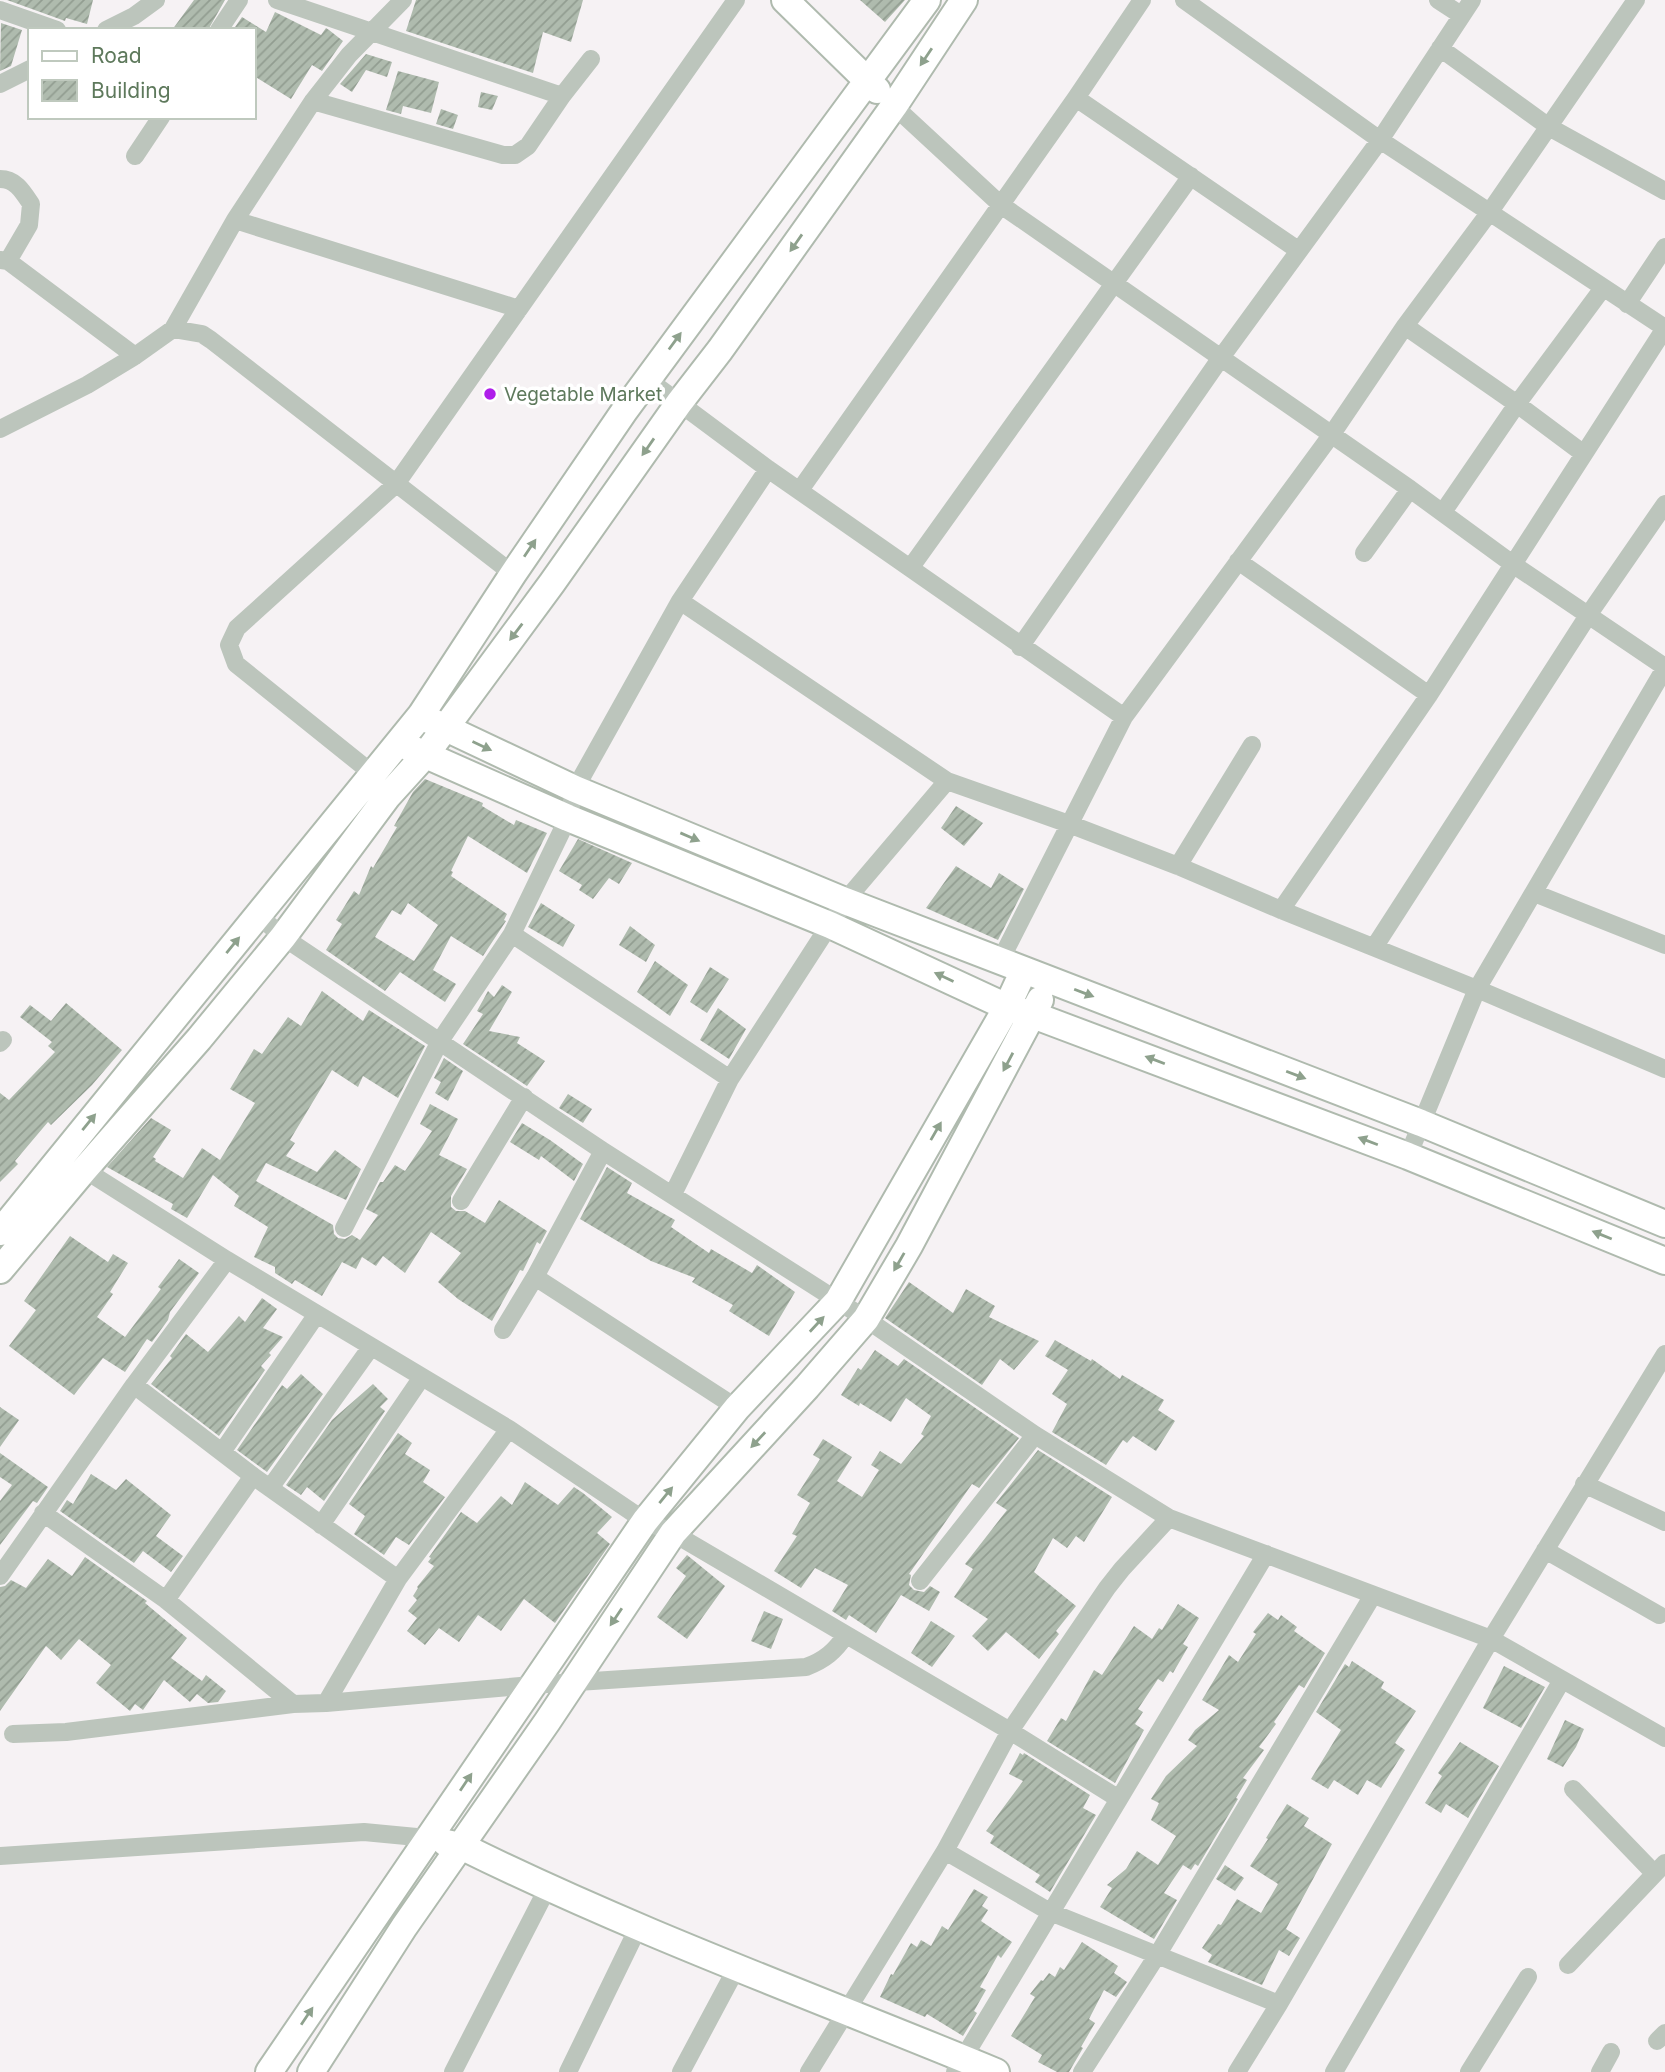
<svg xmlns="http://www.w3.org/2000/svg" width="1665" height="2072" viewBox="0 0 1665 2072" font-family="Inter,sans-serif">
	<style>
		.building { fill: url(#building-hatch); fill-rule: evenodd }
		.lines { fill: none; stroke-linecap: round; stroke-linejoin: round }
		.secondary-casing { stroke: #afbaae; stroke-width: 30 }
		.street { stroke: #bcc5bc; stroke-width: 18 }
		.secondary { stroke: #fff; stroke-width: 26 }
		.oneway { fill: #8ea18d }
		.poi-dot { fill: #af1eea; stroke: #fff; stroke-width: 2.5 }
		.labels { text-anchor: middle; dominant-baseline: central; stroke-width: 7; stroke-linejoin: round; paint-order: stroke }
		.poi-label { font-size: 19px; fill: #5e795c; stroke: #fff; text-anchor: start }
	</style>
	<defs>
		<pattern id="building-hatch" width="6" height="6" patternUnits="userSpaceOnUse" patternTransform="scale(1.75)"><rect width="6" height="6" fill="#afbbae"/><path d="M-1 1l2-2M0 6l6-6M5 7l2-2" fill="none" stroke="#929d91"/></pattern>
	</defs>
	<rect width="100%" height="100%" fill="#f6f2f4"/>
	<path class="building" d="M7 0H93L87 24 66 18 65 21Z
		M194 0H225L208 30H172Z
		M416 0H583L571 42 543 32 533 73 406 31Z
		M860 0H905L885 22Z
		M275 12 321 35 326 28 329 30 343 41 322 71 312 65 291 99 254 76V30H233L242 17 266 32Z
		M1 23 22 30 11 66 0 71Z
		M366 54 392 62 387 77 366 70 352 92 340 84Z
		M398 71 439 82 431 113 403 106 401 114 386 110Z
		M481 92 498 96 492 110 478 107Z
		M441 109 458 115 453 129 436 124Z
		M425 779 483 803 482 806 514 825 516 820 547 833 527 873 468 836 451 871 453 872 451 876 507 914 504 920 506 921 483 956 451 936 433 970 456 984 445 1002 400 972 385 991 326 950 342 924 336 920 354 891 359 895 371 866 373 868 397 827 394 826 413 792ZM408 903 438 925 414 961 375 937 392 910 401 915Z
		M956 806 983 823 964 846 941 828Z
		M578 839 632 863 619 884 609 878 593 899 579 890 582 885 559 871Z
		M956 866 991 888 999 873 1024 889 998 940 926 908Z
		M541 903 575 925 563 947 528 927Z
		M630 926 655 945 646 962 619 945Z
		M655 961 688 985 670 1016 637 992Z
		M710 967 729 979 707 1013 690 1002Z
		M502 985 512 992 489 1031 520 1037 517 1043 545 1061 527 1086 463 1044 483 1014 477 1011 488 991 494 997Z
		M322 991 363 1021 369 1010 425 1046 398 1098 363 1076 358 1087 332 1070 290 1140 295 1143 286 1156 317 1172 335 1150 361 1169 346 1200 266 1163 256 1181 333 1225 334 1234 338 1238 345 1239 352 1235 360 1240 378 1215 366 1209 380 1182H383L395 1165 405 1171 432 1131 420 1124 430 1104 458 1119 439 1155 467 1169 451 1196V1207L456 1211H465L485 1223 499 1200 547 1231 540 1244 537 1242 523 1271 520 1270 492 1321 458 1299 438 1282 461 1253 431 1232 405 1273 383 1256 376 1266 362 1257 356 1269 342 1262 322 1296 295 1280 292 1284 275 1273V1267L254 1257 268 1227 234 1206 239 1196 213 1175 187 1218 171 1209 173 1204 107 1167 151 1118 171 1130 153 1157 156 1159 155 1161 183 1178 202 1148 220 1160 255 1103 230 1089 254 1049 262 1054 288 1017 301 1026Z
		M66 1003 122 1050 92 1085 51 1125 48 1122 15 1161 18 1164 0 1182V1093L9 1100 55 1052 48 1046 52 1042 20 1017 30 1005 51 1021Z
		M718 1008 746 1029 729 1059 700 1040Z
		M444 1058 463 1071 448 1101 435 1093 441 1082 434 1078Z
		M568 1094 592 1109 583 1123 559 1108Z
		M522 1123 550 1140 583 1164 574 1181 541 1156 539 1160 510 1142Z
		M607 1167 632 1183 627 1193 675 1220 671 1227 709 1253 711 1249 752 1273 757 1265 795 1292 769 1336 729 1311 733 1305 692 1282 695 1278 651 1261 580 1219Z
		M70 1236 108 1262 113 1254 128 1263 110 1292 113 1294 97 1317 125 1337 161 1289 158 1287 179 1259 199 1273 170 1312 168 1320 152 1342 147 1339 125 1372 103 1358 74 1395 9 1346 36 1310 24 1301Z
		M909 1282 953 1313 966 1289 995 1306 989 1317 1039 1341 1014 1370 1000 1359 982 1385 885 1318Z
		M262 1298 277 1309 263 1328 283 1337 269 1353 271 1355 261 1366 265 1370 219 1436 151 1384 172 1358 170 1356 186 1334 208 1352 239 1316 245 1322Z
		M1055 1340 1091 1361 1092 1359 1120 1379 1122 1375 1164 1400 1158 1410 1175 1421 1156 1451 1133 1436 1127 1443 1123 1440 1106 1465 1052 1432 1067 1404 1052 1394 1068 1370 1045 1356Z
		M875 1350 898 1366 904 1359 1019 1438 979 1488 972 1484 909 1574 911 1575 909 1585 914 1590 924 1592 930 1586 940 1592 929 1611 901 1595 876 1633 849 1615 846 1620 832 1611 848 1585 815 1568 801 1588 774 1571 797 1536 792 1534 810 1503 797 1495 820 1459 813 1455 823 1439 852 1457 837 1481 862 1497 879 1470 871 1465 880 1451 901 1464 924 1436 921 1434 931 1416 906 1398 891 1422 860 1403 859 1406 841 1395 858 1368 861 1370Z
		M301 1374 323 1394 267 1472 237 1450 282 1385 287 1389Z
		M373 1384 388 1399 380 1407 385 1411 324 1501 307 1487 301 1495 286 1485 332 1420Z
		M0 1407 19 1420 0 1447Z
		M398 1433 412 1443 405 1454 430 1470 423 1482 445 1497 409 1545 396 1537 384 1555 354 1534 365 1516 349 1504Z
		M1038 1450 1112 1497 1084 1542 1076 1536 1067 1548 1053 1538 1034 1572 1076 1606 1056 1631 1059 1634 1039 1659 1006 1632 988 1651 972 1636 988 1619 954 1597 973 1569 965 1564 1007 1510 996 1503Z
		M0 1453 48 1487 37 1503 33 1501 0 1545V1501L12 1485 0 1477Z
		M91 1474 116 1490 126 1479 171 1515 156 1536 183 1556 171 1572 143 1551 134 1563 60 1511 67 1500 73 1504Z
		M525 1482 558 1505 574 1487 583 1493 612 1517 597 1533 610 1544 555 1623 524 1599 501 1631 478 1615 459 1642 439 1628 425 1645 407 1631 417 1618 408 1611 417 1600 413 1596 418 1588 417 1587 434 1566 428 1562 431 1558 429 1557 461 1512 477 1523 501 1496 512 1505Z
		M687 1555 725 1586 687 1639 657 1617 686 1576 676 1568Z
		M85 1557 147 1601 145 1603 187 1638 171 1658 202 1681 206 1675 226 1691 218 1702 208 1703 197 1694 190 1702 164 1680 143 1710 135 1704 130 1711 96 1683 111 1665 79 1639 61 1660 46 1646 0 1711V1587L5 1586 11 1580 26 1588 48 1559 72 1576Z
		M1178 1604 1199 1618 1183 1644 1188 1647 1173 1673 1170 1671 1163 1682 1158 1679 1138 1709 1143 1712 1135 1724 1144 1730 1115 1783 1047 1741 1061 1718 1066 1721 1094 1670 1102 1675 1134 1626 1152 1639 1159 1628 1162 1630Z
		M764 1611 783 1619 771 1649 751 1641Z
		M1268 1613 1278 1620 1281 1615 1297 1627 1294 1631 1325 1653 1304 1688 1299 1685 1274 1722 1276 1724 1259 1747 1264 1750 1243 1778 1247 1780 1236 1798 1238 1799 1198 1866 1195 1864 1191 1870 1183 1865 1164 1893 1177 1900 1154 1939 1100 1907 1112 1888 1107 1885 1126 1869 1137 1851 1158 1865 1176 1836 1151 1820 1159 1803 1151 1799 1166 1776 1197 1746 1188 1740 1195 1730 1219 1710 1202 1700 1229 1655 1238 1662 1256 1634 1253 1632Z
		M931 1621 955 1636 932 1667 911 1653Z
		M1352 1661 1384 1682 1381 1688 1416 1711 1395 1743 1405 1750 1381 1788 1367 1780 1358 1795 1334 1780 1328 1789 1311 1779 1341 1730 1316 1712 1345 1664 1349 1667Z
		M1504 1666 1545 1687 1521 1728 1483 1708Z
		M1565 1720 1584 1729 1576 1747 1563 1767 1547 1759Z
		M1460 1742 1499 1766 1468 1818 1446 1804 1441 1813 1425 1803 1442 1776 1438 1773Z
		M1020 1753 1023 1755 1024 1753 1090 1795 1083 1808 1096 1815 1050 1892 1035 1882 1040 1875 990 1843 994 1836 986 1831 1023 1781 1009 1774Z
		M1287 1804 1309 1818 1304 1826 1332 1844 1286 1929 1300 1938 1289 1956 1279 1950 1262 1985 1208 1962 1212 1955 1202 1948 1218 1924 1221 1925 1237 1899 1261 1913 1278 1884 1250 1866 1268 1839 1266 1838Z
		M1225 1865 1244 1878 1235 1891 1216 1879Z
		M974 1889 988 1897 982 1906 988 1910 981 1921 1012 1942 1001 1958 998 1955 980 1987 986 1990 974 2011 977 2013 963 2036 927 2014 925 2017 880 1997 891 1974 893 1975 911 1943 917 1947 921 1940 931 1946 942 1926 948 1930Z
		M1082 1942 1118 1966 1114 1973 1127 1982 1116 1997 1104 1990 1089 2019 1095 2023 1081 2047 1083 2048 1069 2072H1057L1038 2062 1042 2055 1011 2036 1035 1997 1030 1994 1041 1980 1043 1981 1049 1973 1055 1977 1060 1967 1064 1970Z"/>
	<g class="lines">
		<defs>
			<path id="secondary" d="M785 0 877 90
				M431 721 575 789 845 901 1421 1123 1665 1224
				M410 748 568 818 830 925 1007 1007 1033 1015 1408 1156 1665 1261
				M0 1232 421 715 513 574 625 410 927 0
				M0 1270 84 1170 199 1039 283 937 387 797 426 754 552 583 679 403 720 350 894 106 964 0
				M446 1843 461 1846C635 1932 817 1998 996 2072
				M269 2072 645 1521 737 1408 838 1301 1007 1007 1024 970
				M311 2072 404 1927 547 1722 673 1533 807 1387 866 1319 909 1246 1040 1000"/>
		</defs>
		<use href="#secondary" class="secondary-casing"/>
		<path class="street" d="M277 0 562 96
			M1184 0 1380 140 1665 328 1429 695 1281 910
			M1438 0 1461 15
			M0 10 57 30
			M106 30 134 16 156 0
			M219 30 239 0
			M1440 48 1549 127 1665 191
			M0 84 30 69
			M1076 98 1298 250
			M313 101 503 155H515L528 146 562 96 591 59
			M894 106 1001 205 1410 489 1514 565 1665 667
			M135 156 161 117
			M0 179C16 179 23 192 31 204L29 225 8 261
			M235 220 519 309
			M0 260 8 261 135 356
			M1627 304 1665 247
			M1405 326 1517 404 1584 454
			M173 329 202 334 211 340 513 574
			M647 379 768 469 1124 717 1000 961
			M0 429 87 385 135 356 173 329 235 220 313 101 349 55 403 0
			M800 490 1076 98 1142 0
			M1443 512 1517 404 1603 288
			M1364 553 1410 489
			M1238 561 1429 695
			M911 567 1191 176
			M680 601 947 781 1069 824 1178 866 1281 910 1477 989 1665 1069
			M1020 647 1220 359 1380 140 1472 0
			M1124 717 1332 434 1405 326 1489 213 1636 0
			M373 774 236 664 229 645 237 628 396 484 736 0
			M1178 866 1252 745
			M1534 893 1665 945
			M258 915 283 937 603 1151 866 1319 1035 1435 1169 1518 1491 1639 1665 1738
			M512 934 730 1079 845 901 947 781
			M1375 946 1589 614 1665 504
			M0 1043 3 1040
			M1408 1156 1477 989 1665 668
			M77 1165 227 1260 509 1429 645 1521 673 1533 1010 1731 1119 1799 955 2072
			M673 1194 730 1079
			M461 1201 524 1097
			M344 1228 440 1041 512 934 568 818 575 789 680 601 768 469
			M535 1277 737 1408
			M503 1330 535 1277 603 1151
			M134 1385 253 1476 398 1579
			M222 1452 317 1314
			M1584 1484 1665 1522
			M270 1488 371 1347
			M43 1513 166 1600 293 1704
			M321 1525 422 1377
			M1545 1550 1659 1615
			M0 1576 134 1385 227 1260
			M920 1581 1035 1435
			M166 1600 253 1476
			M326 1703 398 1579 509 1429
			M13 1734 66 1732 293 1704 326 1703 532 1685 806 1667C825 1660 835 1651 846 1635
			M1573 1789 1654 1873
			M1119 1799 1266 1554
			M945 1851 1050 1912 1279 2004
			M0 1856 364 1832 427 1838
			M1568 1965 1665 1863
			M1657 2041 1665 2033
			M453 2072 547 1889
			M568 2072 638 1928
			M681 2072 736 1969
			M809 2072 945 1851 1010 1731 1107 1588 1122 1569 1169 1518
			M1082 2072 1158 1954 1373 1595
			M1237 2072 1279 2004 1491 1639 1665 1354
			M1334 2072 1562 1680
			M1469 2072 1528 1977
			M1600 2072 1611 2052"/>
		<use href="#secondary" class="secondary"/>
	</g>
	<defs><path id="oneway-solid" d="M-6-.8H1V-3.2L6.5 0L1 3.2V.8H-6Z" transform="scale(1.75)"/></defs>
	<g class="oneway">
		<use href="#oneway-solid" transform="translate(926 57) rotate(124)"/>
		<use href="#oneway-solid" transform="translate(796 243) rotate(125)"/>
		<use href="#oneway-solid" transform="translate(675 341) rotate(-54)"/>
		<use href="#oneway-solid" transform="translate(648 447) rotate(125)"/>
		<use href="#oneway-solid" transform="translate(530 548) rotate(-56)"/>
		<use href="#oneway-solid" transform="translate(516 632) rotate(127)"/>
		<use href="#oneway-solid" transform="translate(482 746) rotate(25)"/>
		<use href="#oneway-solid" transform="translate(690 837) rotate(23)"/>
		<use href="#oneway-solid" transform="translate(233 945) rotate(-51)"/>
		<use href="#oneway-solid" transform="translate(944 977) rotate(-155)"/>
		<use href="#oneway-solid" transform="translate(1084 993) rotate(21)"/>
		<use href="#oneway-solid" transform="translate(1155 1060) rotate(-159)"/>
		<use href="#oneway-solid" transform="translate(1008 1062) rotate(118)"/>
		<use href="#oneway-solid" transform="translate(1296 1075) rotate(21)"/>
		<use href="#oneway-solid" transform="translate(89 1122) rotate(-51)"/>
		<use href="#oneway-solid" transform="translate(936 1131) rotate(-60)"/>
		<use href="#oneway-solid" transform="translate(1368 1141) rotate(-159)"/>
		<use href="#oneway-solid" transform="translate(1602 1235) rotate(-158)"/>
		<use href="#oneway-solid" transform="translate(899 1262) rotate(120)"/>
		<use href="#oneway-solid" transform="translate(817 1324) rotate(-47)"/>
		<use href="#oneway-solid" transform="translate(758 1440) rotate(133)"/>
		<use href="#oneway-solid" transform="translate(666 1495) rotate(-51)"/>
		<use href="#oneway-solid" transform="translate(616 1617) rotate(124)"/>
		<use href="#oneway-solid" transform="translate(466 1782) rotate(-56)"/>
		<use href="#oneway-solid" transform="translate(307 2016) rotate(-56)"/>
	</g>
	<circle class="poi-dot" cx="490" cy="394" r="7"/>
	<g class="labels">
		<g class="poi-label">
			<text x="504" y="394">Vegetable Market</text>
		</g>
	</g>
	<rect x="28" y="28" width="228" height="91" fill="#ffffff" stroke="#bfc9be" stroke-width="2"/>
	<rect x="42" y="51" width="35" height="10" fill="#ffffff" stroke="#bfc9be" stroke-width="2"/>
	<text x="91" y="63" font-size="21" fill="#5e795c">Road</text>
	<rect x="42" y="80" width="35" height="21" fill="url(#building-hatch)" stroke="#bfc9be" stroke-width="2"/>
	<text x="91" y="98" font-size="21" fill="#5e795c">Building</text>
</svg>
